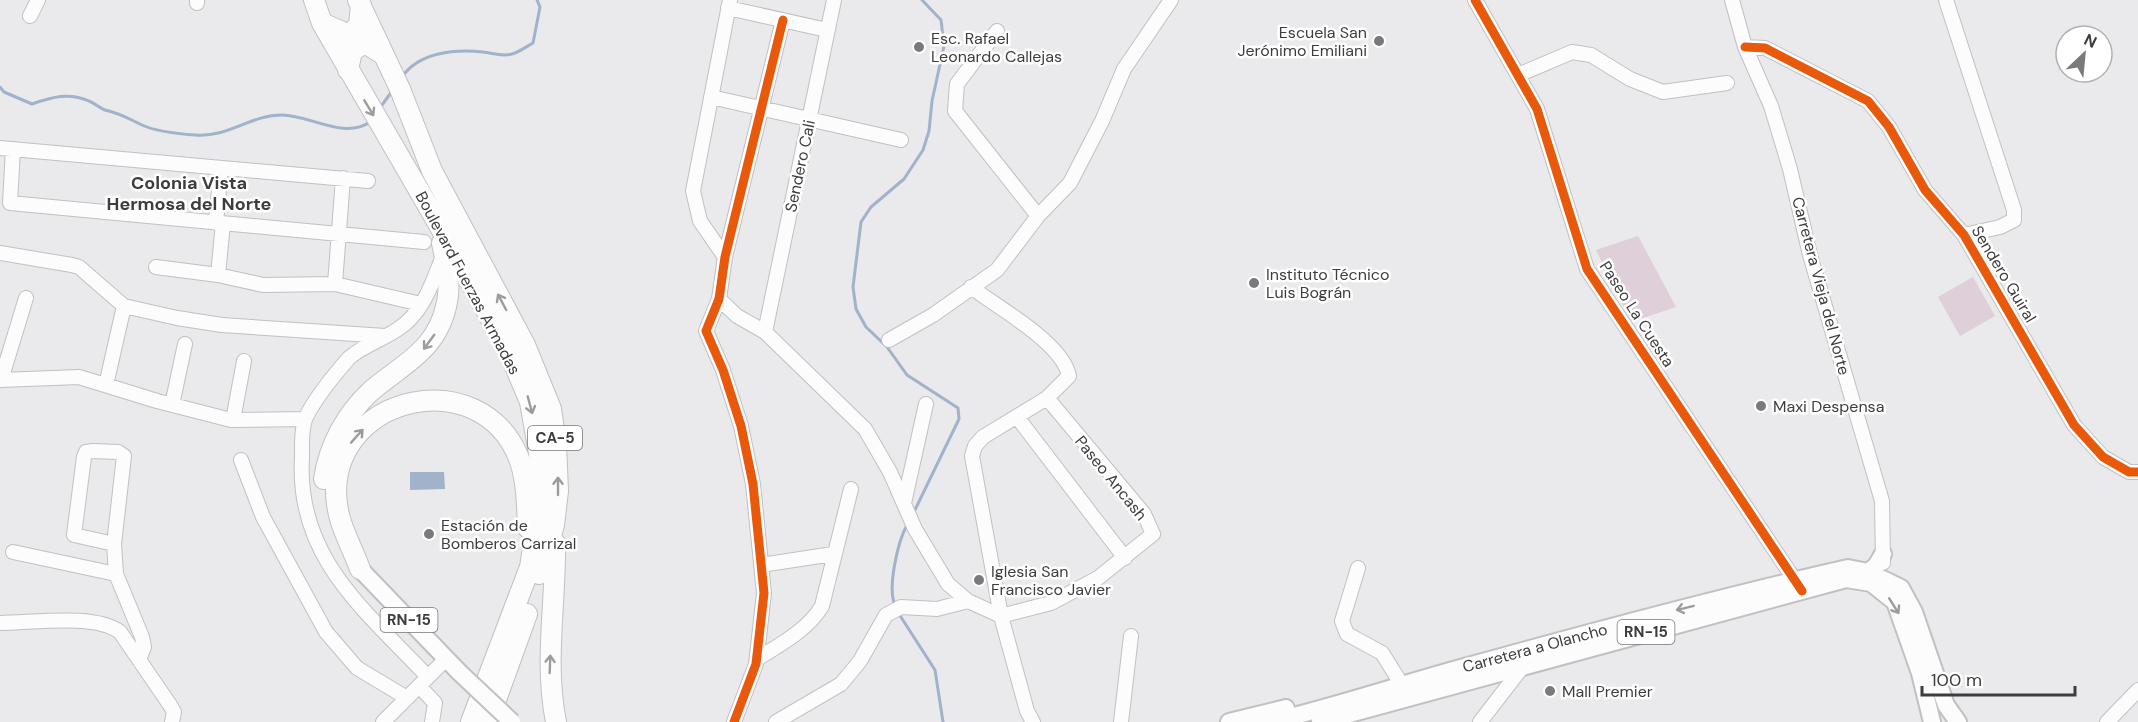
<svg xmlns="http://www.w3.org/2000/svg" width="2138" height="722" viewBox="0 0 2138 722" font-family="'DM Sans',sans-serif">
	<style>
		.green { fill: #decfd9 }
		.water { fill: #a1b2cb }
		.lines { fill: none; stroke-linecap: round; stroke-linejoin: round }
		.stream { stroke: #a1b2cb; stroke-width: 3 }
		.minor-casing { stroke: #c1c0c2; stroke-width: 16 }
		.major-casing { stroke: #c1c0c2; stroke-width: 20 }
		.highway-casing { stroke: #c1c0c2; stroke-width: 22 }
		.minor { stroke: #fcfcfc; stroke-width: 14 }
		.major { stroke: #fcfcfc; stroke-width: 16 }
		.highway { stroke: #fcfcfc; stroke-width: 20 }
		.major-bridge-casing { stroke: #c1c0c2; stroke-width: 20; stroke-linecap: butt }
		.major-bridge { stroke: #fcfcfc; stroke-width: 16 }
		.cycleway-casing { stroke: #fff; stroke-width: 13 }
		.cycleway { stroke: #e8590c; stroke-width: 9 }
		.oneway { stroke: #9c9c9d }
		.poi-dot { fill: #7a797b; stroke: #fff; stroke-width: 2 }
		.labels { text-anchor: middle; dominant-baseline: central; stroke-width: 5; stroke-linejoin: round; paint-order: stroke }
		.shield { fill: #fff; stroke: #777778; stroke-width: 1.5 }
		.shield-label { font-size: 15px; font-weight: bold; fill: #3d3d3e }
		.poi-label { font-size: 16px; fill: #3d3d3e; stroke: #fff; text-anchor: start }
		.street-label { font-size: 16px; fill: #3d3d3e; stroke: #fff }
		.neighbourhood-label { font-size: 18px; font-weight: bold; fill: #3d3d3e; stroke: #fff }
	</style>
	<rect width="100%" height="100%" fill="#eae9eb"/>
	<path class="green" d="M1638 236 1676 307 1631 322 1596 250Z
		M1973 277 1995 316 1960 336 1938 297Z"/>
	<path class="water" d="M410 472H444L445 489 410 490Z"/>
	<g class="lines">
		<path class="stream" d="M402 77C419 52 455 49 483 52 493 53 502 57 512 54 519 52 526 47 533 43L540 7 537 0
			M0 87 4 92 32 104C52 97 69 92 89 101 94 103 100 108 105 110 122 114 127 118 142 125 157 132 180 134 195 135 228 138 250 115 282 115 310 115 344 140 370 122
			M379 109 393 90
			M913 514 959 419 958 408 907 375 887 347 866 327 856 309 853 287 861 222 871 207 904 179 923 150 929 131 932 101 944 46 941 20 922 0
			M895 605C887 588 898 541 907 525
			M899 614 935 670 943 722"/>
		<defs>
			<path id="minor" d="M197 0V3
				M1475 0 1537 109 1587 269 1800 588
				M1732 0 1745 47 1771 106 1790 169 1810 255 1882 501 1883 563
				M1946 0 2014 210V220L2000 227 1964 235
				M728 8 827 30
				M30 16 38 0
				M997 31 957 84 955 111 1038 216
				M1745 47 1765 48 1868 101 1889 127 1925 190 1964 235 2074 425 2103 457 2129 472H2138
				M1518 75 1572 52 1591 55 1630 79 1663 92 1727 83
				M711 97 901 140
				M0 148 368 181
				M13 149 10 203 424 242
				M216 223 221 168
				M0 253 72 265 79 267 124 306 177 318 222 325 385 336
				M725 257 700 221 693 191 730 0
				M156 267 218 275 263 285 335 284 421 304
				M218 275 223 223
				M335 284 343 178
				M971 287C998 308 1063 343 1069 376L1047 398 983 437 975 446 972 456 1001 616 1027 711 1033 722
				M719 299 737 316 765 332 865 429 890 472 915 529 948 584 968 601 1001 616
				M765 332 834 0
				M889 340 933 315 997 270 1038 216 1070 183 1102 121 1124 69 1171 0
				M0 380 79 377 157 401 231 420 305 419
				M1 380 26 298
				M106 385 124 306
				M172 405 185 344
				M1017 417 1125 558
				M233 420 244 361
				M93 451 118 452 124 456 114 544 74 535 84 457 86 452Z
				M241 460 263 517 326 632 357 668 407 698
				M904 503 926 404
				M114 544 116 574 142 637 144 647 139 660
				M13 552 116 574
				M761 565 833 554
				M1358 568 1342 621 1347 634 1382 653 1402 685
				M1001 616 1051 603 1098 578 1153 534 1144 514 1047 398
				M0 623C33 623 94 613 120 632L170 705 174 712 172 722
				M757 659C779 645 808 630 822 606L851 489
				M428 677C366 611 296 558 302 458 302 447 301 428 306 417 316 397 334 375 349 358 364 345 382 340 398 329 423 314 434 279 444 253
				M419 686 435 703 432 722
				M383 722 446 659
				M734 722 756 664 764 593 753 484 741 426 723 370 706 331 719 299 725 257 783 20
				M776 722 841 684 860 661 886 615 901 607 937 609 968 601
				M1121 722 1131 636
				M1480 722 1524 665
				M2107 722 2138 690"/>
			<path id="major" d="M360 569 459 672
				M1868 572 1876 566 1883 554
				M1229 722 1286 708
				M1270 722C1337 706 1402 684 1468 666 1594 631 1720 597 1848 568L1868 572 1901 588 1914 612 1946 705 1958 722
				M1320 722 1846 579 1871 583 1895 602 1920 673 1932 722"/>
			<path id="highway" d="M314 0 322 23 439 225 509 352 530 402 539 453 541 498 530 567 471 722
				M358 0 400 89 432 171 525 345 551 409 556 443 558 491 554 525 539 574
				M322 23 349 35 359 25 361 5
				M348 70 352 51 365 43 384 55
				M324 479C329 446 346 414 371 391 404 363 438 350 447 302 451 283 446 262 442 243
				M555 543C556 603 544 662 556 722
				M360 569C350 542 336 521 336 491 338 394 479 364 518 456 527 478 527 505 528 528
				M488 722 527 614"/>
		</defs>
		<use href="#minor" class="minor-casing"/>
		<use href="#major" class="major-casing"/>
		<use href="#highway" class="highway-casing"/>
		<use href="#minor" class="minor"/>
		<use href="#major" class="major"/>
		<use href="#highway" class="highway"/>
		<defs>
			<path id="major-bridge" d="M459 672 512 722"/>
		</defs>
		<use href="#major-bridge" class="major-bridge-casing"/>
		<use href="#major-bridge" class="major-bridge"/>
		<defs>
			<path id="cycleway" d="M1475 0 1537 109 1587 269 1802 591
				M1745 47 1765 48 1868 101 1889 127 1925 190 1964 235 2074 425 2103 457 2129 472H2138
				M734 722 756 664 764 593 753 484 741 426 723 370 706 331 719 299 725 257 783 20"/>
		</defs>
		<use href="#cycleway" class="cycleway-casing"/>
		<use href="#cycleway" class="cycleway"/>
	</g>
	<defs><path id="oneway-shaft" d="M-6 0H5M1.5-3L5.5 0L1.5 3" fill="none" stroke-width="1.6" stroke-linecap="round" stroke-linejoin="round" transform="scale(1.5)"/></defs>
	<g class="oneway">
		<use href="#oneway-shaft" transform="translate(369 108) rotate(59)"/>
		<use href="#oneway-shaft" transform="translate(502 302) rotate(-118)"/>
		<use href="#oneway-shaft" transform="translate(429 342) rotate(126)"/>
		<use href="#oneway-shaft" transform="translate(530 405) rotate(75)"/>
		<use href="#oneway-shaft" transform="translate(357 436) rotate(-48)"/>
		<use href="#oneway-shaft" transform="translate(558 486) rotate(-90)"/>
		<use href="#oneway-shaft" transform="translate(1894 606) rotate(58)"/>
		<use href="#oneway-shaft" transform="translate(1685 608) rotate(166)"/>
		<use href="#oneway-shaft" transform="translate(550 664) rotate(-88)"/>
	</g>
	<g class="poi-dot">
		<circle cx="1379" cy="41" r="6"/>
		<circle cx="919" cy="47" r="6"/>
		<circle cx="1254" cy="283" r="6"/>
		<circle cx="1761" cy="406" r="6"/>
		<circle cx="429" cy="534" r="6"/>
		<circle cx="979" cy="580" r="6"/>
		<circle cx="1550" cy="691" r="6"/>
	</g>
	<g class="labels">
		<g class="shield">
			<rect x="528" y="426" width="54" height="24" rx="4.5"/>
			<rect x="380.5" y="608" width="57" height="24" rx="4.5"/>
			<rect x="1617.5" y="620" width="57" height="24" rx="4.5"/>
		</g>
		<g class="shield-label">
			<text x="555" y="438">CA-5</text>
			<text x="409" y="620">RN-15</text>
			<text x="1646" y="632">RN-15</text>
		</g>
		<g class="poi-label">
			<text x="1367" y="32" text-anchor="end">Escuela San<tspan x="1367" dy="18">Jerónimo Emiliani</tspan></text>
			<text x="931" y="38">Esc. Rafael<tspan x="931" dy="18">Leonardo Callejas</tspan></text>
			<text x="1266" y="274">Instituto Técnico<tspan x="1266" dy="18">Luis Bográn</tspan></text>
			<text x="1773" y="406">Maxi Despensa</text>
			<text x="441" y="525">Estación de<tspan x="441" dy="18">Bomberos Carrizal</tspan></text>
			<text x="991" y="571">Iglesia San<tspan x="991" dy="18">Francisco Javier</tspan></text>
			<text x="1562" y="691">Mall Premier</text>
		</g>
		<g class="street-label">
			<text transform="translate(800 166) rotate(-78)">Sendero Cali</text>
			<text transform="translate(2004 274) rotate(59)">Sendero Guiral</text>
			<text transform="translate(468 283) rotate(62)">Boulevard Fuerzas Armadas</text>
			<text transform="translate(1821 286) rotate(75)">Carretera Vieja del Norte</text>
			<text transform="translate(1637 314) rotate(57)">Paseo La Cuesta</text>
			<text transform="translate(1111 478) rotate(51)">Paseo Ancash</text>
			<text transform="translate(1535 648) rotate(-15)">Carretera a Olancho</text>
		</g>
		<g class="neighbourhood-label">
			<text x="189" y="183">Colonia Vista<tspan x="189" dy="21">Hermosa del Norte</tspan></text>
		</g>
	</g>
	<g transform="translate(2084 54) rotate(26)"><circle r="28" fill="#ffffff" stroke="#b1b1b2" stroke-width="1.5"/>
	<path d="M0-4.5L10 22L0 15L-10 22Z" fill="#7a797b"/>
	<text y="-9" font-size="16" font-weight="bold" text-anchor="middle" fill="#3d3d3e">N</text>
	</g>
	<path d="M1922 686v9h153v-9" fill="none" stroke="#3d3d3e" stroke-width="3"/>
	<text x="1931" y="686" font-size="18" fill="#3d3d3e" stroke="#ffffff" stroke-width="4.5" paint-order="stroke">100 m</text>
</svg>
